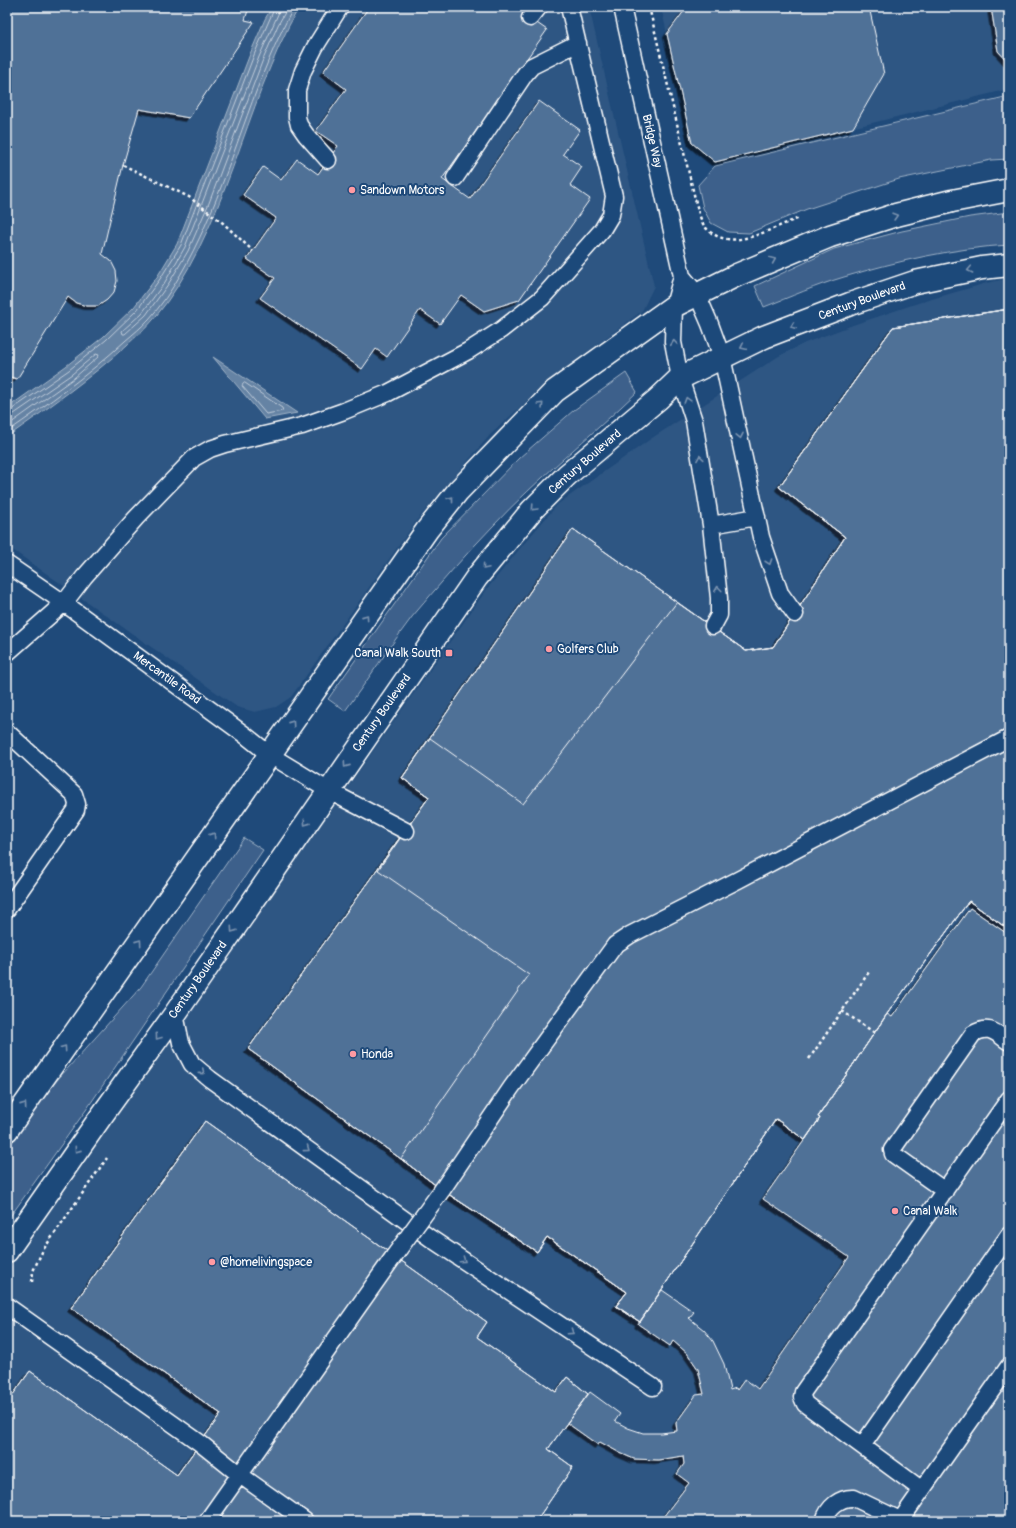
<svg xmlns="http://www.w3.org/2000/svg" width="1016" height="1528" font-family="Pangolin,sans-serif">
	<style>
		.built { fill: #2e5683 }
		.green { fill: #3c618b; stroke: #9eb0c5 }
		.water { fill: #6583a4; stroke: #a3b5c8 }
		.lines { fill: none; stroke-linecap: round; stroke-linejoin: round }
		.shore { stroke: #c1cddb; stroke-width: 1 }
		.building { fill: #507197; stroke: #fff; filter: url(#shadow) }
		.service-casing { stroke: #fff; stroke-width: 19 }
		.secondary-casing { stroke: #fff; stroke-width: 25 }
		.path { stroke: #fff; stroke-width: 2.5; stroke-dasharray: 3 3; stroke-linecap: butt }
		.service { stroke: #1f4a7a; stroke-width: 16 }
		.secondary { stroke: #1f4a7a; stroke-width: 22 }
		.service-bridge-casing { stroke: #fff; stroke-width: 19; stroke-linecap: butt }
		.service-bridge { stroke: #1f4a7a; stroke-width: 16 }
		.oneway { stroke: #7992af }
		.poi-dot { fill: #ff9aa2; stroke: #1f4a7a; stroke-width: 1.5 }
		.labels { text-anchor: middle; dominant-baseline: central; stroke-width: 4; stroke-linejoin: round; paint-order: stroke }
		.street-label { font-size: 12px; fill: #fff; stroke: #1f4a7a }
		.poi-label { font-size: 12px; fill: #fff; stroke: #1f4a7a; text-anchor: start }
	</style>
	<defs>
		<filter id="shadow"><feDropShadow dx="-3.5" dy="3.5" stdDeviation="0" flood-color="#0009"/></filter>
	</defs>
	<rect width="100%" height="100%" fill="#1f4a7a"/>
	<filter id="ink" filterUnits="userSpaceOnUse"><feTurbulence type="fractalNoise" baseFrequency=".025" numOctaves="2"/><feDisplacementMap in="SourceGraphic" scale="8" xChannelSelector="R" yChannelSelector="G"/><feConvolveMatrix kernelMatrix="1 2 1 2 8 2 1 2 1" color-interpolation-filters="sRGB"/></filter>
	<g filter="url(#ink)">
		<path class="built" d="M7,7h582l65,279 -12,25 -95,71 -57,53 -73,85 -126,177 -15,10 -21,5 -18,-5 -230,-161z
			M661,7h348v82l-294,73 -23,-19z
			M1009,278v1243h-1002v-249l480,-683 35,-43 36,-42 94,-66 127,-82 26,-13 48,-18 65,-22 69,-20z"/>
		<path class="green" d="M1009,96v63l-18,1 -92,19 -92,30 -58,24 -21,-1 -17,-9 -8,-15 -5,-23 17,-19z
			M1009,212v33c-55,3 -112,16 -165,32 -27,8 -54,20 -80,30l-9,-21 79,-37 68,-18 68,-14z
			M626,373l11,19c-47,45 -99,86 -144,134 -28,29 -55,60 -81,91 -23,30 -44,63 -67,94l-17,-12 113,-161 78,-80 55,-48z
			M244,838l19,12 -177,260 -79,111v-72l43,-61 91,-101z"/>
		<path class="water" d="M272,7h27c-57,101 -71,223 -146,313 -7,9 -18,17 -26,25 -38,34 -79,63 -120,92v-29l59,-42 37,-29 31,-30 23,-30 20,-33 73,-190 15,-35z
			M213,357l84,56 -32,6z"/>
		<g class="lines">
			<path class="shore" d="M280,7l-1,5 -20,45 -74,190 -20,35 -23,31 -20,18 1,3h2l21,-19 23,-32 19,-32 21,-48 53,-141 16,-37 10,-18
				M245,383l37,25 1,3 -17,3 -24,-28 1,-2z
				M7,411l4,-1 58,-40 37,-30 31,-30 23,-31 21,-34 73,-190 21,-48
				M7,416l7,-2 58,-40 24,-20 3,1 -1,2 -24,21 -67,48
				M7,432c41,-28 81,-57 118,-91 8,-7 17,-14 24,-22 23,-25 42,-62 56,-93 32,-72 51,-150 89,-219"/>
		</g>
		<path class="building" d="M7,7h242l-4,13 9,2 -65,96 -50,-9 -16,56 -21,89 9,7 5,10 1,10 -3,11 -7,8 -9,6h-11l-11,-3 -8,-6 -51,82 -10,-3z
			M369,7h145l33,23 -105,149 28,20 69,-98 41,29 -17,24 19,13 -12,18 20,14 -71,101 -35,11 -23,-16 -21,29 -20,-14 -33,47 -11,-8 -14,20 -102,-71 15,-20 -28,-19 29,-41 -33,-23 20,-28 18,13 16,-21 21,15 20,-28 -22,-15 30,-42 -23,-17z
			M687,7h182l15,67 -31,54 -138,34 -23,-19 -25,-109z
			M991,7h18v56l-11,-12z
			M1009,309v621l-40,-29 -82,113 -69,103 2,1 -15,22 -29,-21 -136,203 -24,-16 11,-14 -80,-55 -10,15 -95,-62 -41,-31 -153,-110 181,-252 -27,-19 171,-249 173,122 27,-4 72,-110 -66,-50 114,-160z
			M1009,309v621l-40,-29 -82,113 -69,103 2,1 -15,22 -29,-21 -136,203 -24,-16 11,-14 -80,-55 -10,15 -95,-62 -41,-31 128,-184 -151,-105 51,-73 -27,-19 28,-40 93,66 154,-202 69,49 27,-4 72,-110 -66,-50 114,-160z
			M1009,309v621l-40,-29 -82,113 -69,103 2,1 -15,22 -29,-21 -136,203 -24,-16 11,-14 -80,-55 -10,15 -95,-62 -41,-31 -153,-110 181,-252 -27,-19 171,-249 173,122 27,-4 72,-110 -66,-50 114,-160z
			M970,908l39,27v586h-349l29,-38 -12,-9 7,-10 -1,-8 -25,4 -24,-1 -14,-6 -20,-11 -2,3 -31,-22 23,-31 30,22 -5,7 13,7 15,5h18l16,-2 -1,-8 20,-28 8,-1 -6,-25 -11,-16 -14,-12 -3,5 -32,-22 24,-34 32,22 -5,6 15,12 9,11 11,23 6,26 6,-2 1,2 8,-11 13,10 91,-132 -86,-58 57,-81 -2,-1 69,-103 5,3z
			M205,1121l282,201 -10,15 79,55 11,-15 21,17 -40,55 25,18 -37,54h-529v-118l23,-32 147,104 44,-61 -150,-106z
			M205,1121l282,201 -10,15 79,55 11,-15 21,17 -40,55 25,18 -37,54h-529v-118l23,-32 147,104 44,-61 -150,-106z"/>
		<g class="lines">
			<defs>
				<path id="service" d="M622,7l60,269 15,18 13,30 12,33 39,180 19,56 15,21
					M530,18l9,-11
					M328,160l-22,-25 -7,-10 -2,-8v-27l6,-19 12,-24 25,-40
					M455,178l70,-104 7,-8 46,-23
					M682,276l-8,30 -1,36 7,36 14,43 17,104 8,73v17l-6,11
					M711,525l46,-8
					M7,564l57,39 181,132 25,20 59,36 77,40
					M7,653l57,-50 20,-26 52,-59 58,-60 16,-9 15,-5 77,-18 42,-15 44,-18 80,-42 33,-21 41,-32 60,-68 9,-15 3,-19 -45,-189
					M7,732l67,62 3,10 -1,6 -69,99
					M175,1014l6,29 11,21 18,15 220,159 223,149
					M442,1190l69,-102 104,-143 15,-10 108,-55 271,-142
					M945,1191l-52,-37 -1,-4 81,-116c16,-10 23,-1 36,8
					M7,1306l193,137 40,32 65,46
					M862,1446l147,-211
					M922,1490l-117,-86 -3,-7 1,-5 206,-293
					M207,1521l187,-265
					M824,1521c4,-14 16,-24 30,-23l46,22
					M900,1521l109,-155"/>
				<path id="secondary" d="M7,1130l420,-600 31,-39 97,-100 119,-85 63,-31 93,-39 66,-21 56,-14 57,-11
					M7,1251l93,-133 75,-104 302,-437 55,-67 35,-35 91,-76 22,-21 84,-41 86,-33 65,-22 67,-14 27,-3"/>
			</defs>
			<use href="#service" class="service-casing"/>
			<use href="#secondary" class="secondary-casing"/>
			<path class="path" d="M649,7l49,204c2,5 4,13 8,17 26,27 65,-1 94,-10
				M123,165l66,32 34,26 30,28
				M842,1011l33,22
				M809,1059l60,-87
				M32,1282l1,-11 10,-21 64,-92"/>
			<use href="#service" class="service"/>
			<use href="#secondary" class="secondary"/>
			<defs>
				<path id="service-bridge" d="M394,1256l48,-66"/>
			</defs>
			<use href="#service-bridge" class="service-bridge-casing"/>
			<use href="#service-bridge" class="service-bridge"/>
		</g>
		<defs><path id="oneway-chevron" d="M-2-3.5L2.5 0L-2 3.5" fill="none" stroke-width="1.6" stroke-linecap="round" stroke-linejoin="round"/></defs>
		<g class="oneway">
			<use href="#oneway-chevron" transform="translate(895 216) rotate(-16)"/>
			<use href="#oneway-chevron" transform="translate(773 260) rotate(-23)"/>
			<use href="#oneway-chevron" transform="translate(970 270) rotate(168)"/>
			<use href="#oneway-chevron" transform="translate(793 326) rotate(159)"/>
			<use href="#oneway-chevron" transform="translate(674 343) rotate(-95)"/>
			<use href="#oneway-chevron" transform="translate(743 347) rotate(155)"/>
			<use href="#oneway-chevron" transform="translate(687 400) rotate(-107)"/>
			<use href="#oneway-chevron" transform="translate(541 405) rotate(-45)"/>
			<use href="#oneway-chevron" transform="translate(740 436) rotate(78)"/>
			<use href="#oneway-chevron" transform="translate(700 458) rotate(-99)"/>
			<use href="#oneway-chevron" transform="translate(451 499) rotate(-52)"/>
			<use href="#oneway-chevron" transform="translate(534 508) rotate(133)"/>
			<use href="#oneway-chevron" transform="translate(769 562) rotate(71)"/>
			<use href="#oneway-chevron" transform="translate(485 567) rotate(130)"/>
			<use href="#oneway-chevron" transform="translate(718 589) rotate(-97)"/>
			<use href="#oneway-chevron" transform="translate(366 617) rotate(-55)"/>
			<use href="#oneway-chevron" transform="translate(292 723) rotate(-55)"/>
			<use href="#oneway-chevron" transform="translate(346 765) rotate(125)"/>
			<use href="#oneway-chevron" transform="translate(306 823) rotate(125)"/>
			<use href="#oneway-chevron" transform="translate(213 835) rotate(-55)"/>
			<use href="#oneway-chevron" transform="translate(233 930) rotate(125)"/>
			<use href="#oneway-chevron" transform="translate(139 942) rotate(-55)"/>
			<use href="#oneway-chevron" transform="translate(158 1037) rotate(126)"/>
			<use href="#oneway-chevron" transform="translate(64 1048) rotate(-55)"/>
			<use href="#oneway-chevron" transform="translate(202 1072) rotate(40)"/>
			<use href="#oneway-chevron" transform="translate(24 1105) rotate(-55)"/>
			<use href="#oneway-chevron" transform="translate(307 1149) rotate(36)"/>
			<use href="#oneway-chevron" transform="translate(77 1150) rotate(125)"/>
			<use href="#oneway-chevron" transform="translate(463 1260) rotate(34)"/>
			<use href="#oneway-chevron" transform="translate(571 1332) rotate(34)"/>
		</g>
	</g>
	<g class="poi-dot">
		<circle cx="352" cy="190" r="4"/>
		<circle cx="549" cy="649" r="4"/>
		<rect x="445" y="649" width="8" height="8" rx="2"/>
		<circle cx="353" cy="1054" r="4"/>
		<circle cx="895" cy="1211" r="4"/>
		<circle cx="212" cy="1262" r="4"/>
	</g>
	<g class="labels">
		<g class="street-label">
			<text transform="translate(652 141) rotate(77)">Bridge Way</text>
			<text transform="translate(862 301) rotate(-20)">Century Boulevard</text>
			<text transform="translate(585 462) rotate(-41)">Century Boulevard</text>
			<text transform="translate(167 678) rotate(36)">Mercantile Road</text>
			<text transform="translate(382 713) rotate(-55)">Century Boulevard</text>
			<text transform="translate(198 980) rotate(-55)">Century Boulevard</text>
		</g>
		<g class="poi-label">
			<text x="360" y="190">Sandown Motors</text>
			<text x="557" y="649">Golfers Club</text>
			<text x="441" y="653" text-anchor="end">Canal Walk South</text>
			<text x="361" y="1054">Honda</text>
			<text x="903" y="1211">Canal Walk</text>
			<text x="220" y="1262">@homelivingspace</text>
		</g>
	</g>
	<rect width="1016" height="1528" fill="none" stroke="#1f4a7a" stroke-width="24"/>
	<rect x="12" y="12" width="992" height="1504" fill="none" stroke="#fff" stroke-width="1.5" filter="url(#ink)"/>
</svg>
